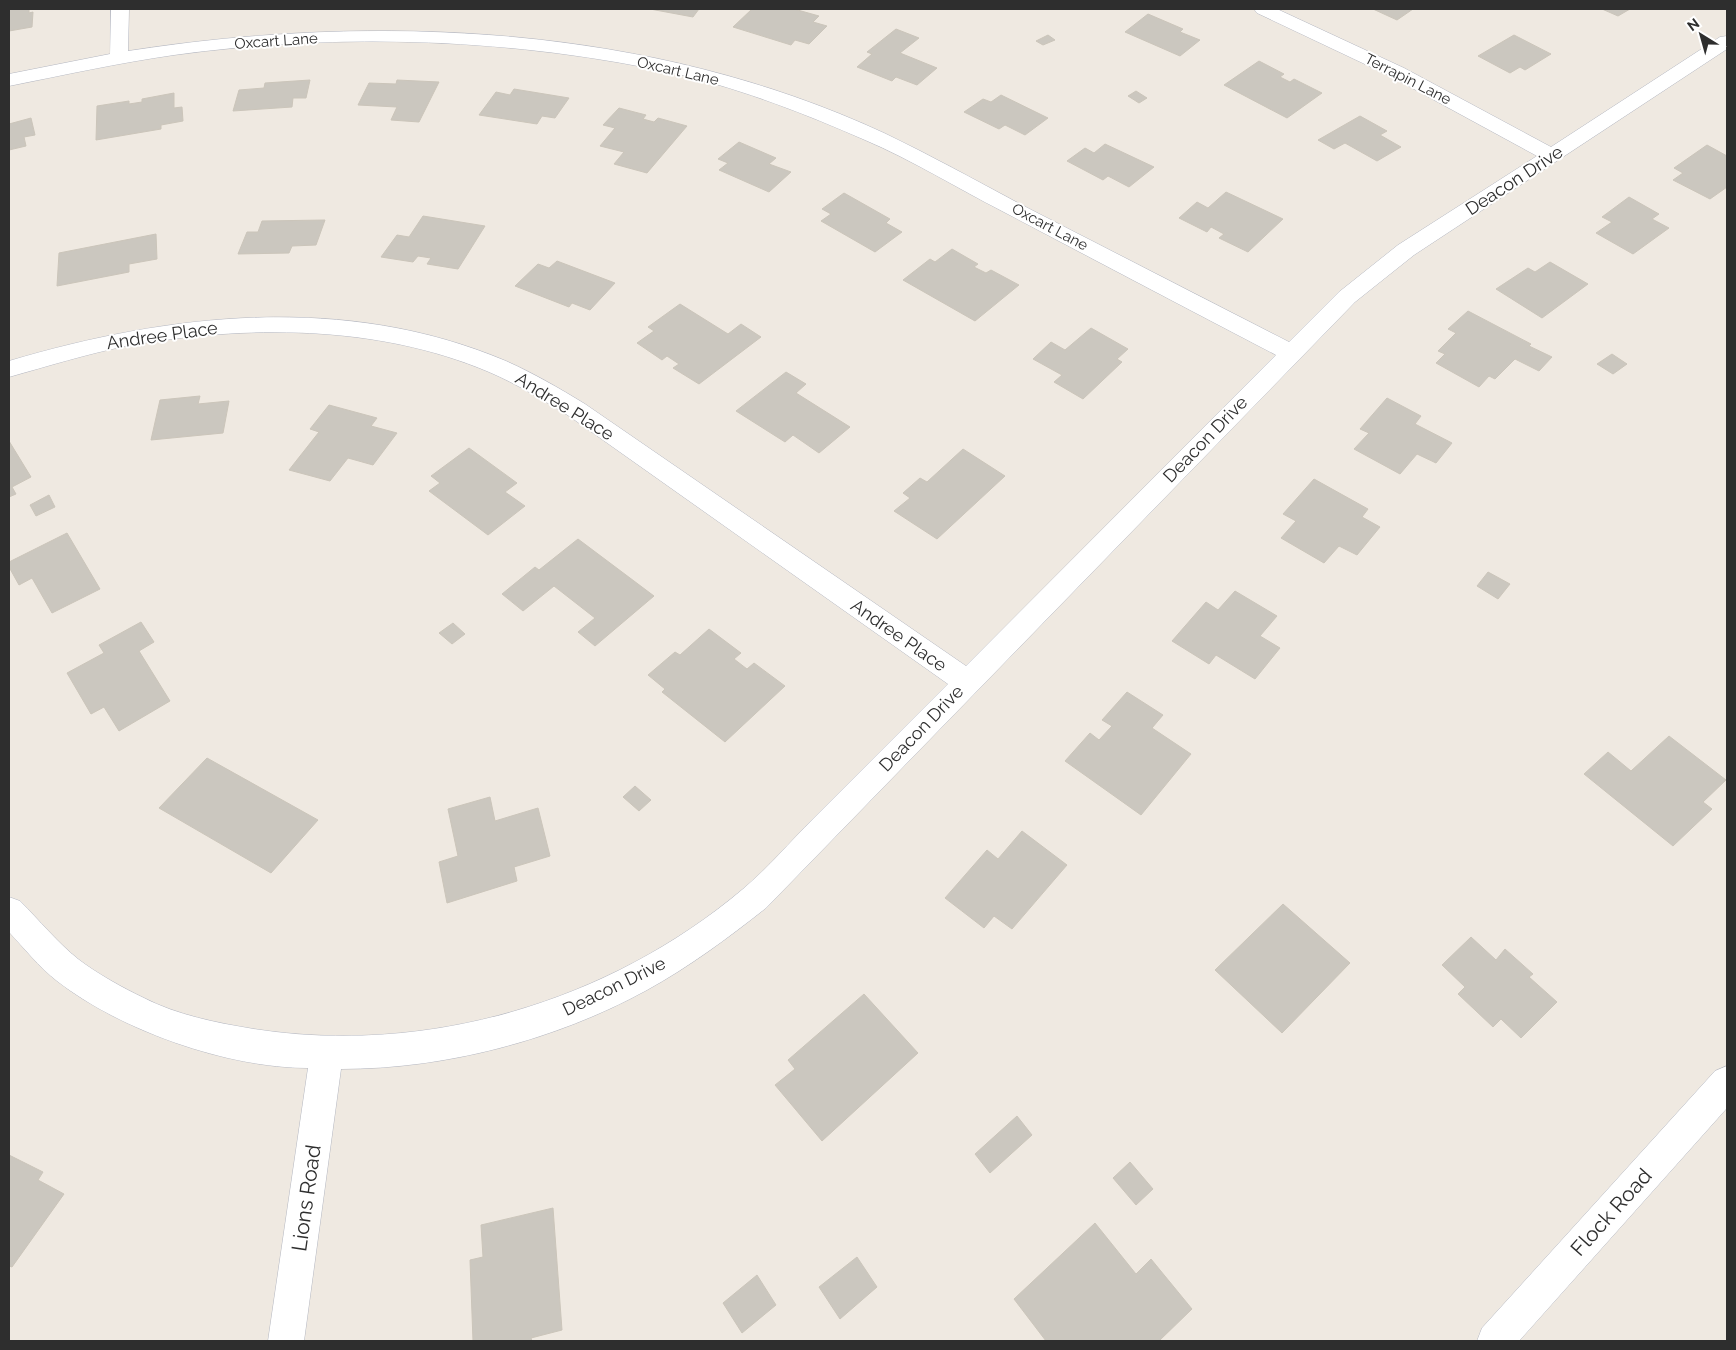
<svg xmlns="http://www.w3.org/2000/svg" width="1736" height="1350" font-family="Raleway,sans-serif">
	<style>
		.building { fill: #cbc7bf; stroke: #cbc5ba }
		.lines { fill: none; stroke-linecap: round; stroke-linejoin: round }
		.minor-casing { stroke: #b4b7c1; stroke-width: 1 }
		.secondary-casing { stroke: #b4b7c1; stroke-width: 1 }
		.minor { fill: #fff; fill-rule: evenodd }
		.secondary { fill: #fff; fill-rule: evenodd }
		.labels { text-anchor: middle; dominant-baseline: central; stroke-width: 4; stroke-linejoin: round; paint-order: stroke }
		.far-street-label { font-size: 15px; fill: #2e2e2e; stroke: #fff }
		.street-label { font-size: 18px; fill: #2e2e2e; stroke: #fff }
		.near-street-label { font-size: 21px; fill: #2e2e2e; stroke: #fff }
	</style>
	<rect width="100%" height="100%" fill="#efe9e1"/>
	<path class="building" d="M9,9h20v4l4,-1 -1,15 -23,4z
		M650,9h49l-6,8z
		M752,9h42l25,7 -6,6 14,4 -18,18 -14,-4 -4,5 -58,-18z
		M1373,9h40l-16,11z
		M1602,9h28l-12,7z
		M1148,14l35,15 -3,3 20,8 -20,16 -55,-24z
		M896,29l23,9 -19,15 37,15 -20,17 -21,-8 -4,4 -35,-14 15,-13 -5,-2z
		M1048,35l7,5 -12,5 -7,-4z
		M1514,35l37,19 -26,16 -5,-3 -10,6 -32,-17z
		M1259,61l25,13 -4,3 10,5 4,-3 28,14 -35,25 -63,-33z
		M310,80l-4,18h-13l-1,9 -59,4 6,-21 25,-2 1,-5z
		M397,80l42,2 -20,40 -28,-2 6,-13 -39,-2 11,-22 27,1z
		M514,89l55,9 -14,20 -13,-2 -5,8 -58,-9 17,-23 14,3z
		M1136,91l11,7 -8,5 -11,-7z
		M174,93v15l8,-1 1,14 -22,4v4l-65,11 1,-34 32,-5v3l13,-2v-3z
		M1001,95l47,23 -23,17 -20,-10 -6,4 -35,-17 19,-13 8,3z
		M619,108l27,7 -3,4 11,3 4,-4 29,8 -40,47 -33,-9 10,-12 -24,-6 15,-18 -12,-3z
		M1360,116l27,15 -7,4 21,12 -24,14 -32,-18 -11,6 -16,-9z
		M31,118l4,17 -11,2 2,9 -17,4v-26z
		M739,142l37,16 -7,6 22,8 -22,20 -50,-22 9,-7 -10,-4z
		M1105,144l49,23 -25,20 -21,-11 -5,4 -36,-19 18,-13 9,5z
		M1707,145l20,11v31l-17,12 -37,-19 10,-7 -9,-5z
		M1226,192l57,27 -35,33 -29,-14 5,-4 -13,-7 -4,5 -28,-14 18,-16 11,6z
		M844,193l46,26 -4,4 16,9 -27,20 -54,-31 10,-7 -9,-5z
		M1629,197l30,17 -7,5 17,9 -36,26 -37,-21 16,-11 -10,-5z
		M423,216l62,10 -27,43 -31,-5 4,-6 -13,-2 -5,6 -32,-5 16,-22 12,2z
		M325,220l-9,25 -24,1 -3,7 -51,1 9,-22h11l4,-11z
		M156,234l1,25 -28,5v8l-72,14 2,-33z
		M952,249l26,15 -4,3 12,6 5,-3 28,15 -44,36 -72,-41 27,-21 5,3z
		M557,261l58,22 -25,27 -18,-7 -3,4 -54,-21 23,-22 11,4z
		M1550,262l38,22 -46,34 -46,-29 32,-21 7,4z
		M680,304l48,30 13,-10 20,13 -62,47 -26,-16 6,-4 -12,-8 -5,4 -25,-17 17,-12 -6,-4z
		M1468,311l63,33 -2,2 23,11 -13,14 -24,-12 -20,20 -6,-3 -10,11 -43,-24 9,-9 -7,-3 18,-18 -8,-4z
		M1091,328l37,21 -11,10 5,3 -39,37 -29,-17 8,-7 -29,-16 18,-17 14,8z
		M1612,354l15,10 -14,10 -16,-10z
		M786,372l20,12 -10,9 54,34 -31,26 -26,-18 -8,7 -49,-31z
		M200,396l-2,8 31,-3 -6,32 -72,7 9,-40z
		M1387,398l34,18 -6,8 37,19 -16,20 -19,-9 -17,20 -46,-25 15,-16 -9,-4z
		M329,405l48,13 -6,8 26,7 -24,32 -25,-7 -18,23 -41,-11 30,-38 -9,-3z
		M9,441l22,36 -19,10 4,7 -7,3z
		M469,448l48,35 -12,9 20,14 -37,29 -59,-44 11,-8 -9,-7z
		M963,449l42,27 -68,63 -43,-28 16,-13 -7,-5 17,-15 7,4z
		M1314,479l54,30 -6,8 18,10 -23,28 -18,-9 -15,17 -43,-25 15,-17 -13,-7z
		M49,495l6,12 -19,9 -6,-11z
		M67,533l33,56 -48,24 -20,-35 -13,7 -10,-18v-5z
		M578,539l76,57 -59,50 -17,-14 17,-14 -41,-32 -31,25 -21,-17 33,-27 4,3z
		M1488,572l22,12 -12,15 -21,-13z
		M1235,591l42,25 -17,20 20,12 -25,31 -39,-24 -7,9 -37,-23 34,-39 12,8z
		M141,622l13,20 -15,9 31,50 -51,30 -15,-24 -13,7 -24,-41 37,-20 -5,-8z
		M453,623l12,11 -13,10 -13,-11z
		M709,629l32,24 -7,6 13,10 7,-6 31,23 -60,56 -63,-50 3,-3 -17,-14 27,-23 5,3z
		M1127,692l36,23 -11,13 39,26 -50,61 -76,-54 25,-28 9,7 13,-14 -10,-6z
		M1669,736l57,44 -23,22 9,7 -39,37 -89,-72 24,-22 23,19z
		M207,758l111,62 -47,53 -112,-65z
		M635,786l16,14 -12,11 -16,-14z
		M490,797l5,24 43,-13 12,48 -36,11 3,14 -70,22 -8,-41 19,-6 -10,-47z
		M1022,831l45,34 -55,64 -18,-13 -10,12 -39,-30 42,-48 11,9z
		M1283,904l67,59 -68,70 -67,-63z
		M1471,937l25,23 9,-11 28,25 -4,3 28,25 -36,36 -20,-19 -8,8 -35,-33 7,-7 -23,-22z
		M864,994l54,59 -96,88 -47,-56 20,-16 -7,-9z
		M1017,1116l15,19 -42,38 -15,-19z
		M9,1155l34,17 -5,8 26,14 -52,73 -3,-1z
		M1130,1162l23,27 -17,16 -23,-27z
		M553,1208l9,122 -31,8 1,3h-59l-3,-81 13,-3 -2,-32z
		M1095,1223l41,51 15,-15 41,50 -33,32h-113l-32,-42z
		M857,1257l20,30 -37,32 -21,-32z
		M757,1275l19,30 -34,28 -19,-30z"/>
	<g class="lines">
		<defs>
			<path id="minor" d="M111,9h18l-1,42c251,-39 523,-26 756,82 46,22 91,47 136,71 90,46 179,92 269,138l50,-50 59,-47 139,-89 -147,-80 -133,-63 -3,-4h23l127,59 147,79 169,-110 7,-1v13l-313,206 -59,47 -589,606c-38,30 -77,59 -119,82 -91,50 -202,79 -306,79l-37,272h-36l40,-273c-81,0 -188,-38 -251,-87 -18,-14 -33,-33 -48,-49v-35l11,4c19,19 37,41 58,58 18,14 45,29 66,39 33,17 73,25 110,31 173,27 355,-27 489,-140 25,-21 47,-47 70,-70 45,-45 90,-90 135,-135l-379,-268c-26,-16 -52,-32 -80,-44 -113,-48 -244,-47 -363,-26 -39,8 -78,20 -117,31v-16c162,-48 336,-68 497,0 27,12 53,27 79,43l381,262 310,-311c-92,-48 -183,-96 -274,-144 -45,-23 -90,-51 -137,-71 -59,-26 -121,-50 -183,-65 -166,-37 -341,-43 -508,-20 -56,8 -110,20 -165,31v-12l101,-20z"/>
			<path id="secondary" d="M1727,1066v42l-208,233h-42l5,-13 233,-257z"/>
		</defs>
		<use href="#minor" class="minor-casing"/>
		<use href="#secondary" class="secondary-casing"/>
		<use href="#minor" class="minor"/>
		<use href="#secondary" class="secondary"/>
	</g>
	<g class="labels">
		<g class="far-street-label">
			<text transform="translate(276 41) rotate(-4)">Oxcart Lane</text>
			<text transform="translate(678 71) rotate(13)">Oxcart Lane</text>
			<text transform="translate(1408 79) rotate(27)">Terrapin Lane</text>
			<text transform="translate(1050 227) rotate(28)">Oxcart Lane</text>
		</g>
		<g class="street-label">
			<text transform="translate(1514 180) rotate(-33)">Deacon Drive</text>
			<text transform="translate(162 335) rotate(-8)">Andree Place</text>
			<text transform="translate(565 406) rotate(32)">Andree Place</text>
			<text transform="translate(1205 439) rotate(-46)">Deacon Drive</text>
			<text transform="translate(899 635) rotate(35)">Andree Place</text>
			<text transform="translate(921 728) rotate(-46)">Deacon Drive</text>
			<text transform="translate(614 986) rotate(-26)">Deacon Drive</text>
		</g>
		<g class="near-street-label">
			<text transform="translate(306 1198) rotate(-82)">Lions Road</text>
			<text transform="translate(1611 1212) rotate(-48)">Flock Road</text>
		</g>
	</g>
	<rect width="1736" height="1350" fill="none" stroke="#2e2e2e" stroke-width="20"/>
	<g transform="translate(1701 35) rotate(323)" stroke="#ffffff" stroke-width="4" paint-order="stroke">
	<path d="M0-4L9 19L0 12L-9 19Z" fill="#2e2e2e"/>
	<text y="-8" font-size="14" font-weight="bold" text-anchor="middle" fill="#2e2e2e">N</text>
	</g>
</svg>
